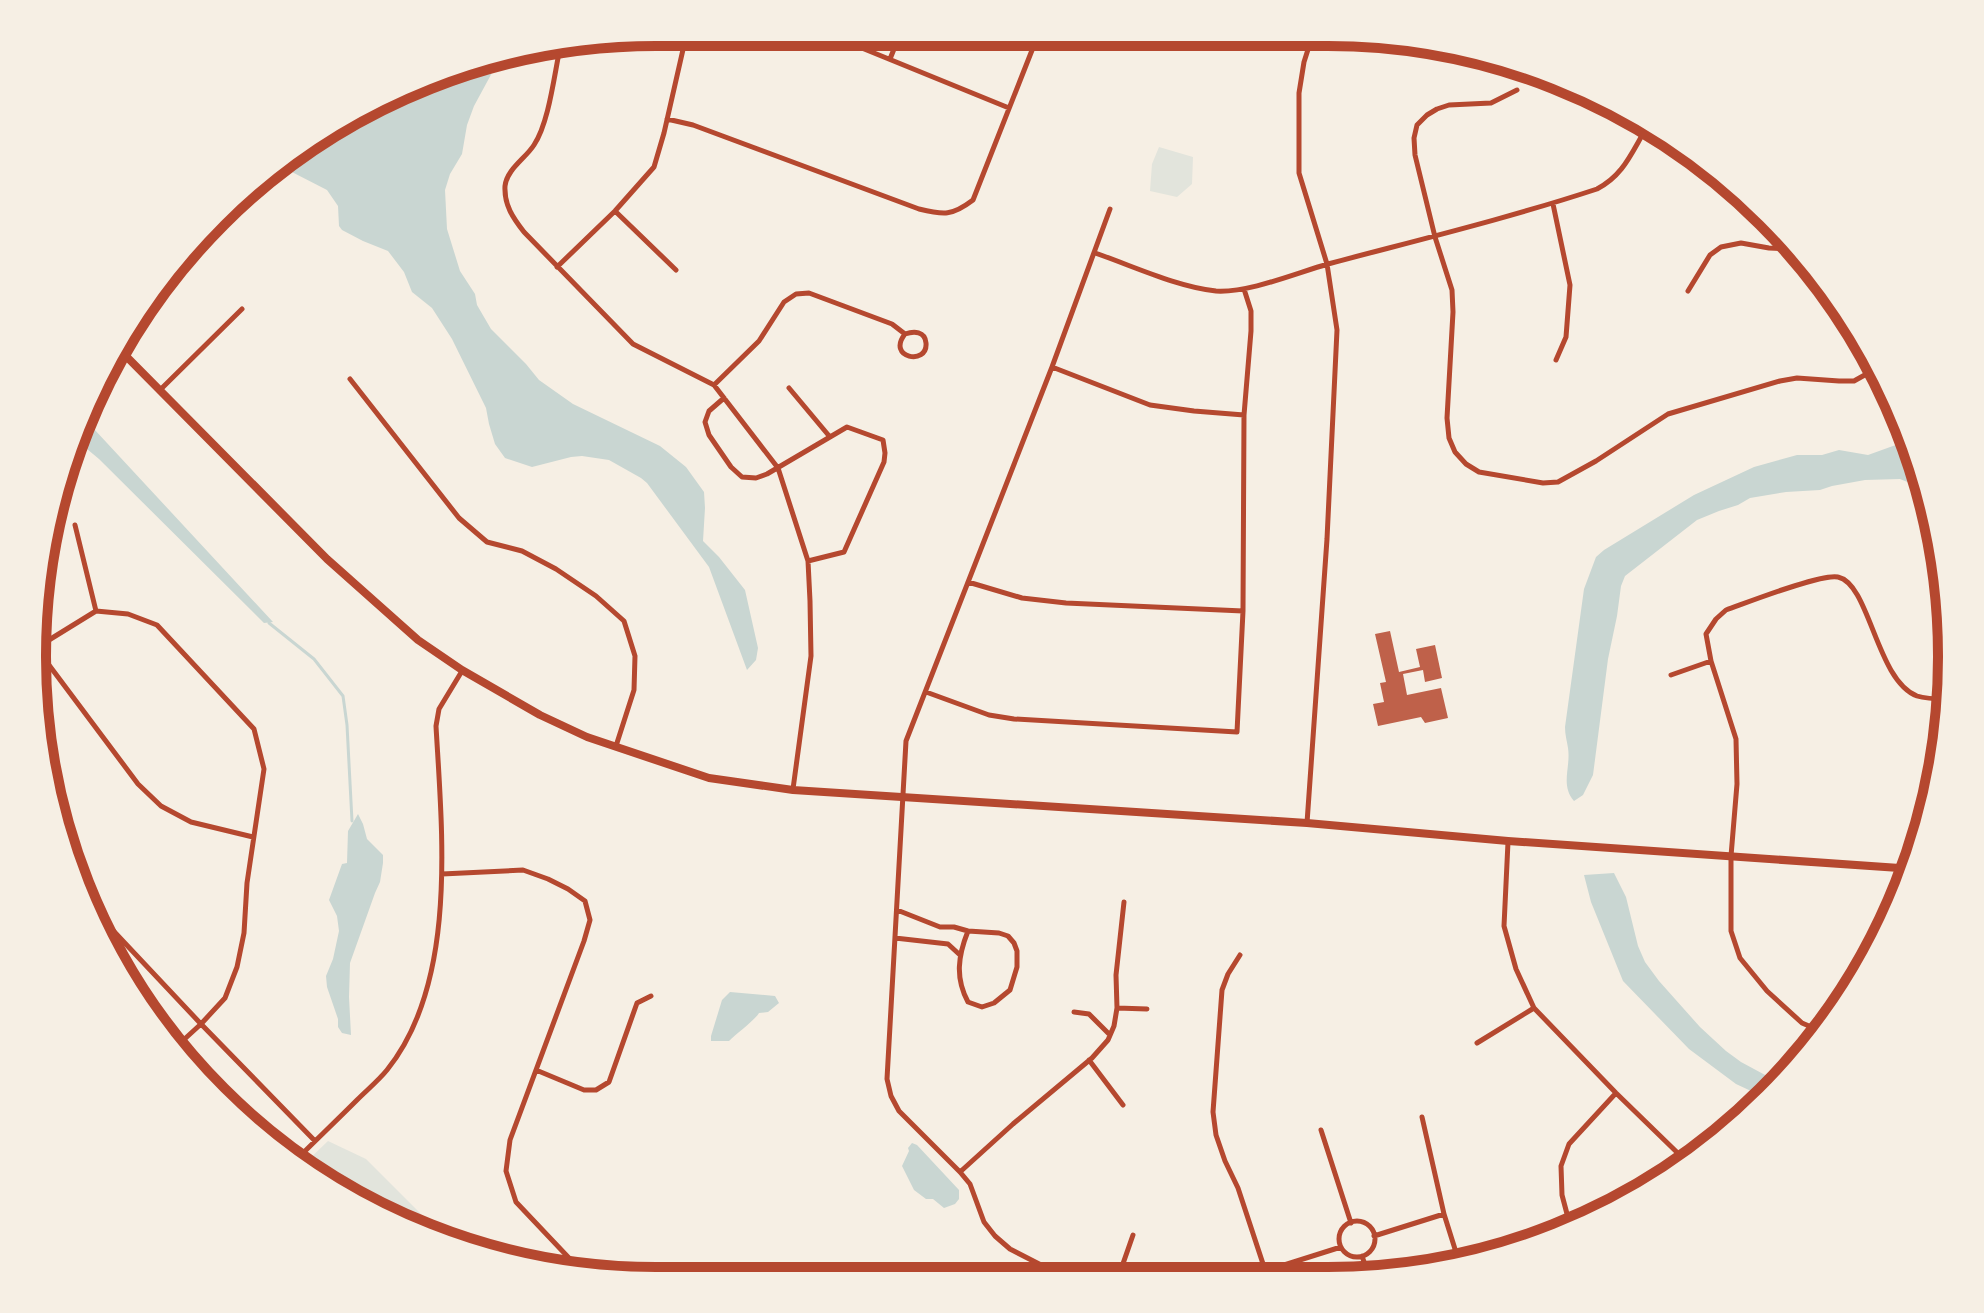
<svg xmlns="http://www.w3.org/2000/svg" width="1984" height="1313" font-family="'Archivo Narrow',sans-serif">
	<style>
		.green { fill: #e2e4dc }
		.water { fill: #c9d6d2 }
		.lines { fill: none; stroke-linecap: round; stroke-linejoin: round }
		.stream { stroke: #c9d6d2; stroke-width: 3 }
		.building { fill: #bf614a }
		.minor { stroke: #b5482f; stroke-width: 5 }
		.secondary { stroke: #b5482f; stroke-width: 8 }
		.rim { fill: none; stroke: #b5482f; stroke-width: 10 }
	</style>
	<rect width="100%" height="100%" fill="#f6efe4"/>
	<path class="green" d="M1159,147l34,10 -1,27 -15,13 -27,-6 2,-27z
		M328,1141l38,18 77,77 -62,-19 -78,-52z"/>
	<path class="water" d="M500,58l-26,48 -7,19 -5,29 -12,20 -5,16 2,39 13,42 15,23 2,11 14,24 35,35 13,16 34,24 87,42 26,21 18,25 1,16 -2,33 16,16 26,33 13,58 -2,12 -9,10 -38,-103 -62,-84 -6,-5 -32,-18 -27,-4 -11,1 -39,10 -27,-9 -10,-14 -6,-20 -3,-16 -34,-69 -20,-31 -20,-16 -8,-20 -16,-21 -25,-10 -21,-11 -3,-4 -1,-20 -11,-16 -39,-20 -14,1 19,-18 20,-5 8,-6 12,-16 123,-61z
		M79,418l15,11 179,193 -9,1 -165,-164 -24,-20z
		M1904,442l8,2 19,51 2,14 -23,-26 -10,-4 -35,1 -33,6 -12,4 -34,2 -36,6 -12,7 -19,6 -22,9 -72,56 -4,10 -4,30 -9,43 -15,116 -10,20 -9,6c-14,-16 -3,-34 -6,-53 -1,-7 -3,-13 -3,-21l19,-138 12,-32 8,-7 90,-55 60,-28 43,-12h25l17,-5 29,5z
		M358,814l5,10 4,15 16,16v8l-3,19 -5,11 -25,70 -1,34 2,38 -9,-2 -4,-6v-8l-11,-32 -1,-11 7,-17 6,-28 -2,-15 -8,-16 13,-36 5,-1 1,-32z
		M1614,873l12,24 12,49 7,16 14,19 41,46 26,24 15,11 39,21 -14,15 -30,-14 -47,-35 -66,-68 -32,-79 -7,-27z
		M730,992l45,4 4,7 -11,9 -9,1c-3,6 -23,21 -30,28h-18v-5l11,-36z
		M912,1143l5,2 42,45v9l-4,5 -11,4 -11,-9h-7l-12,-9 -12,-24 7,-15 -1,-3z"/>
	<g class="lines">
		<path class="stream" d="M269,623l45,36 29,37 4,29 5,96"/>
	</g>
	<path class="building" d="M1390,631l9,41 21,-5 -4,-18 19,-4 7,33 -17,4 -2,-12 -20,4 4,21 34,-7 7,30 -23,5 -4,-6 -43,9 -5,-22 11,-2 -4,-19 6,-1 -11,-48z"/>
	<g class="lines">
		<path class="minor" d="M825,33l184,75
			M560,48c-6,28 -11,74 -26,97 -9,14 -27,24 -29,41 -1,19 8,32 19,46l109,112 81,41 64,83 30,93 2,40 1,55 -18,133
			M890,59l10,-25
			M1517,90l-26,13 -42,2 -12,4 -10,6 -10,10 -3,13 1,17 20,82 17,53 1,22 -6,106 2,20 6,14 11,12 13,8 64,11 15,-1 38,-21 72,-47 112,-33 17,-3 42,3h15l25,-14
			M667,119l26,6 226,84c25,6 33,7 54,-9l65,-165
			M1553,204l17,81 -4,52 -10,23
			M615,211l61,59
			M1095,253c38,13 82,34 121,38 33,2 80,-18 112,-27 90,-24 181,-46 269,-75 25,-13 33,-33 47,-57l6,-5
			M557,267l58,-56 39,-44 10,-34 23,-101
			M1688,291l22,-36 11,-8 20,-4 28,5 29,1
			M1052,367l98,38 44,6 50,4
			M350,379l109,139 28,24 35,9 34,18 40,27 28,25 11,35 -1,34 -18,56
			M714,385l45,-44 25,-39 12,-8 13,-1 83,31 13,10c9,-3 20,-3 21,9 2,23 -40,15 -21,-9
			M789,388l41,49
			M160,390l82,-81
			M724,398l-15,13 -4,11 4,13 22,32 11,10 14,1 11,-4 80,-47 36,13 2,13 -1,9 -40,90 -36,9
			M75,525l21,86
			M968,582l54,16 44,5 177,8
			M36,648l60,-37 32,3 29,11 97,104 10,40 -17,114 -3,50 -7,34 -12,31 -24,26 -23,21
			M37,649l101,135 23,22 30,16 62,15
			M1671,675l40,-14
			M926,692l63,23 25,4 223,13 6,-121 1,-196 7,-84v-20l-7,-22
			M1307,823l20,-284 10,-209 -10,-66 -28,-91v-80l5,-31 8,-25
			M1508,842l-4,84 12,43 18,39 82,85 73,71
			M442,874l81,-4 25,9 20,10 17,12 5,19 -6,21 -74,199 -4,31 10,31 70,74
			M90,906l111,118 114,117
			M897,910l43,17h14l14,4 31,2 9,3 6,7 3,8v16l-7,23 -16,13 -12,4 -14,-5c-13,-24 -10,-46 0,-71
			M895,938l53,6 12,11
			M1240,955l-12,19 -6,16 -9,122 3,23 9,26 13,27 30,91
			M1117,1008l30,1
			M1074,1012l15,2 21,21
			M1823,1032l-21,-9 -35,-32 -27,-33 -9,-27v-75l6,-72 -1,-45 -25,-78 -5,-27 10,-15 10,-9c20,-7 96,-37 112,-33 32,7 38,103 79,119 9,3 21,3 31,3
			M1477,1043l57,-35
			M1089,1060l34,45
			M536,1070l48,20h12l13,-8 28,-79 14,-7
			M1422,1117l22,97 16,51
			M1321,1130l30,93
			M296,1160c20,-20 41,-40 61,-60 10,-10 21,-19 30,-30 71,-88 55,-238 49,-344l3,-17 23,-38
			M960,1172l53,-48 79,-66 16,-18 6,-14 3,-18 -1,-33 8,-73
			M1339 1239a18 18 0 1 1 36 0a18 18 0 1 1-36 0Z
			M1571,1229l-9,-34 -1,-29 8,-22 47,-51
			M1374,1236l70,-22
			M1362,1256l8,23
			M905,1277l3,-11
			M1041,1278l4,-11
			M1076,1278l-31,-11 -35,-18 -15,-13 -11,-14 -14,-38 -10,-12 -61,-61 -8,-15 -4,-17 19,-338 146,-374 58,-158
			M1118,1278l15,-43
			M1240,1279l101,-32"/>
		<path class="secondary" d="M119,349l208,210 91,81 44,30 78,45 47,22 122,41 84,12 514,33 201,18 406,28"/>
	</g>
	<path d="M0 0H1984V1313H0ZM656 46H1328A610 610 0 0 1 1938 656V657A610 610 0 0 1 1328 1267H656A610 610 0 0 1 46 657V656A610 610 0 0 1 656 46Z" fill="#f6efe4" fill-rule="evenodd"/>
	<path class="rim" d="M656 46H1328A610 610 0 0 1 1938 656V657A610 610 0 0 1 1328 1267H656A610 610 0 0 1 46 657V656A610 610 0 0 1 656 46Z"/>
</svg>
